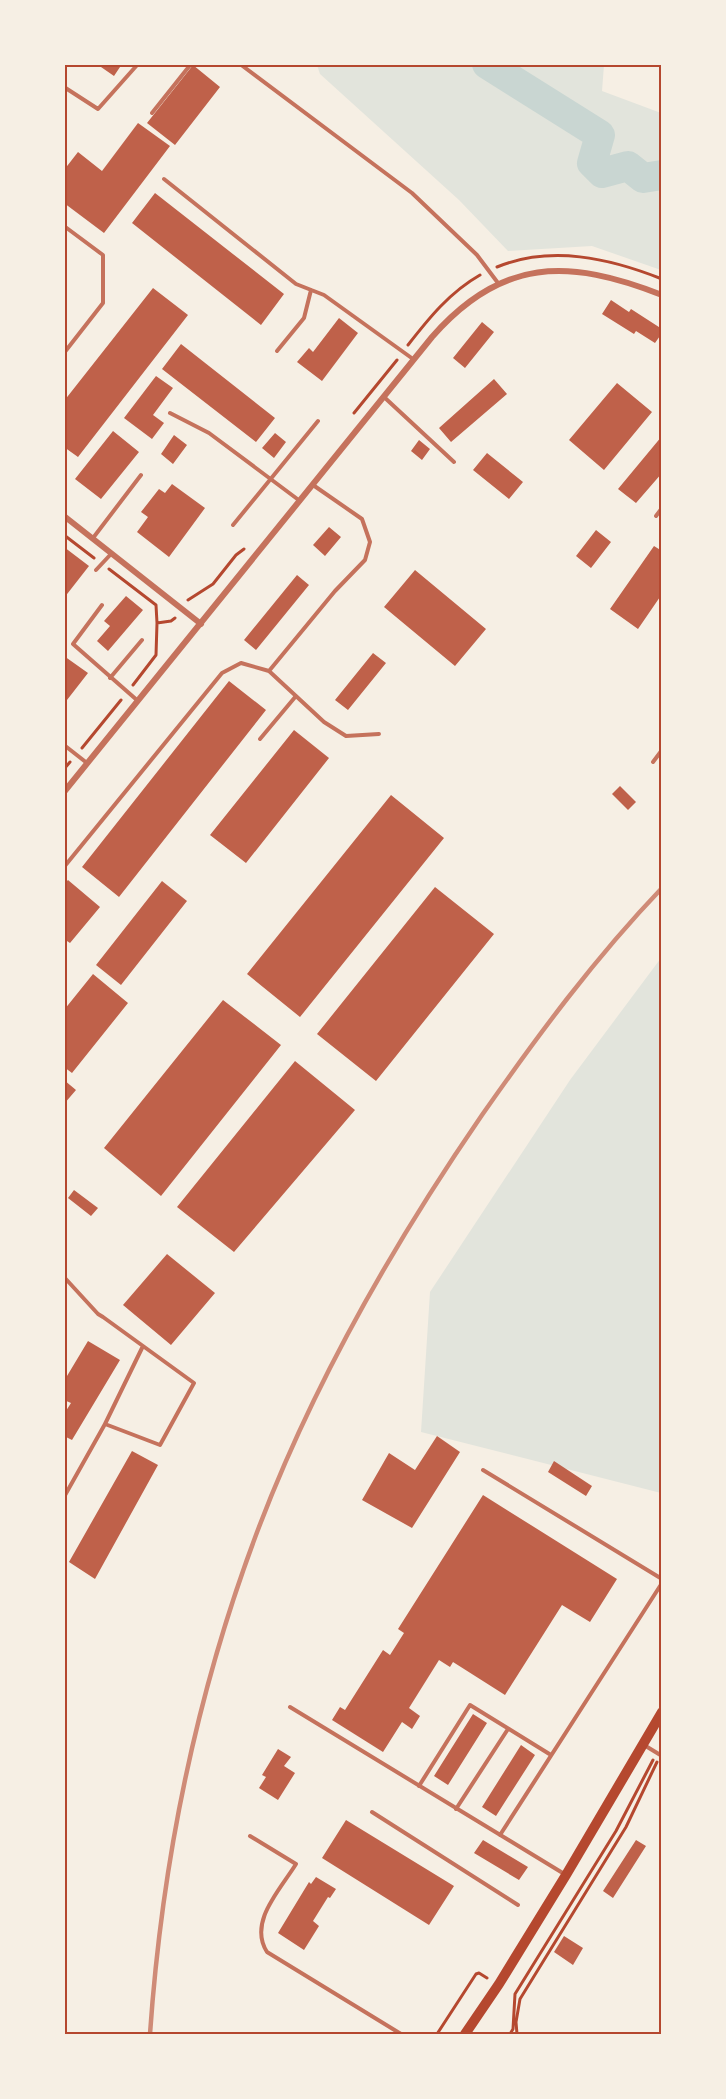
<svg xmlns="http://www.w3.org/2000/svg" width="726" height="2099" font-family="Mulish,sans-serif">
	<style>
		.green { fill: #e2e4dc }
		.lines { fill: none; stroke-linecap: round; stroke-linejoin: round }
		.river { stroke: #c9d6d2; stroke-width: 30 }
		.building { fill: #bf614a }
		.path { stroke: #b5482f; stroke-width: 3 }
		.service { stroke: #c5725c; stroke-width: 4 }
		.minor { stroke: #c5725c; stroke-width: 6 }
		.secondary { stroke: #b5482f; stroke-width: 10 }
		.rail { stroke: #cf8b77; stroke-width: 4.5 }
		.neatline { fill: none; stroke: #b5482f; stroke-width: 2 }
	</style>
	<rect width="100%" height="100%" fill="#f6efe4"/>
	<path class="green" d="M317,65h287l-2,26 59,22v157l-69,-24 -84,5 -49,-51 -139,-126z
		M661,958v535l-240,-61 9,-140 140,-212z"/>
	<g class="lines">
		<path class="river" d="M487,64l113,71 -8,28 10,10 26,-7 15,12 19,-3"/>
	</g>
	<path class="building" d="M102,64h20l-8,12 -13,-9z
		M193,65l27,22 -45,58 -28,-22z
		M138,123l32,23 -66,87 -40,-30v-33l14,-18 24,19z
		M155,193l129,101 -23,31 -129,-102z
		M153,288l35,27 -110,142 -14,-10v-46z
		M611,300l18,12 2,-3 31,20v4l-7,10 -19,-12 -2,3 -32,-20z
		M339,318l19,15 -36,48 -25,-19 12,-14 4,4z
		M482,322l12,10 -29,36 -12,-10z
		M181,344l94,74 -19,24 -94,-73z
		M156,376l17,12 -20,27 11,8 -12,16 -28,-21z
		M494,379l13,15 -56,48 -12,-14z
		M617,383l35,29 -48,58 -35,-30z
		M113,431l26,21 -38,47 -26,-20z
		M275,433l11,9 -12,16 -12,-10z
		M174,435l13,10 -14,19 -12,-10z
		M662,436v37l-26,30 -18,-14z
		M419,440l11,9 -8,11 -11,-9z
		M487,453l36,29 -14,17 -36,-29z
		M172,484l33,24 -36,49 -32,-25 11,-15 -7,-5 18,-23 6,4z
		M329,527l12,10 -16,19 -12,-11z
		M596,530l15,12 -20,26 -15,-12z
		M654,546l8,5v43l-24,35 -28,-20z
		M64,547l25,19 -25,32z
		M415,570l71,59 -31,37 -71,-59z
		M297,575l12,10 -53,65 -12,-10z
		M126,596l17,14 -35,41 -11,-10 13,-15 -6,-5z
		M373,653l13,10 -38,47 -13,-10z
		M64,656l24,17 -21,27 -3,-2z
		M229,681l37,29 -147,187 -37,-30z
		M294,730l35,28 -83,105 -36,-28z
		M620,786l16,16 -8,8 -16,-16z
		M391,795l53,43 -144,179 -53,-43z
		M68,880l32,27 -30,36 -6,-4v-55z
		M162,881l25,20 -66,84 -25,-20z
		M435,887l59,47 -118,147 -59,-47z
		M93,974l35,29 -56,70 -8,-6v-57z
		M223,1000l58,45 -120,151 -57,-48z
		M295,1061l60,49 -121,142 -57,-45z
		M64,1080l12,10 -12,14z
		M74,1190l24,18 -7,8 -23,-18z
		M167,1254l48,39 -44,52 -48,-40z
		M88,1341l32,19 -48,80 -8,-4v-22l7,-11 -7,-3v-19z
		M437,1436l23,16 -48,76 -50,-28 27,-47 26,17z
		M132,1451l26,14 -63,114 -26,-17z
		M554,1461l38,25 -6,10 -38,-24z
		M483,1495l134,84 -27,43 -28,-17 -57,90 -52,-33 -3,5 -11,-7 -30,48 11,8 -8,13 -10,-7 -19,30 -51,-32 8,-13 5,3 38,-60 7,5 14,-22 -6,-4z
		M473,1714l14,9 -39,62 -14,-9z
		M521,1745l14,10 -39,61 -14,-9z
		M278,1749l13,8 -7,9 11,7 -17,27 -19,-12 7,-11 -4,-2z
		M346,1820l108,66 -25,39 -107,-67z
		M483,1840l45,27 -9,13 -45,-27z
		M636,1840l10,6 -33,52 -10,-7z
		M316,1877l20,12 -6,9 -2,-1 -15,24 6,5 -15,24 -26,-17 31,-51 2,2z
		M564,1936l19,12 -10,17 -19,-13z"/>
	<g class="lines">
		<path class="path" d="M497,267c54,-22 112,-9 165,12
			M408,345c21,-27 42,-53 72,-70
			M354,413l43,-53
			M64,535l30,23
			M109,569l47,36 1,18
			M188,600l25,-16 23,-29 8,-6
			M133,685l23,-30 1,-32 14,-2 4,-3
			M82,748l39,-48
			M64,769l6,-7
			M437,2034l39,-60 3,-1 8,5
			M510,2034l3,-5 2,-35 101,-163 37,-71
			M517,2034l-1,-12 4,-23 106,-172 31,-65"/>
		<path class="service" d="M240,64l172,129 65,62 21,28
			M64,87l34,22 40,-45
			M152,113l39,-49
			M164,179l132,105 28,11 89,64
			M64,226l39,29v48l-39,50
			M277,351l27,-33 7,-28
			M384,397l70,65
			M170,413l39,20 91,68
			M656,516l6,-8
			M233,525l85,-104
			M93,538l48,-63
			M96,570l15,-16
			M102,605l-29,39 65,57
			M269,671l66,-80 30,-31 5,-18 -8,-23 -49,-34
			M110,678l32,-38
			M260,739l36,-43
			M64,745l23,18
			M653,762l9,-12
			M64,867l158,-194 19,-10 28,8 55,51 22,14 33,-2
			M64,1277l34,37 5,3 91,66 -34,62 -55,-21 38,-78
			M483,1470l179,109
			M64,1497l41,-73
			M290,1707l276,168
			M644,1745l18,11
			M419,1786l51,-81 81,50
			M456,1809l52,-80
			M372,1812l146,93
			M500,1835l162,-252
			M250,1836l46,28c-16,26 -48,58 -29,88l134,82"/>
		<path class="minor" d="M64,516l137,108
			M64,792l368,-455c69,-79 136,-79 230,-42"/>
		<path class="secondary" d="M465,2034l34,-50 67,-109 96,-163"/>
		<path class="rail" d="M150,2034c12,-173 47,-344 109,-507 56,-147 135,-284 223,-412 56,-80 113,-157 180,-227"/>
	</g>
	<rect width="726" height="2099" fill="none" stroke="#f6efe4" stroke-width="132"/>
	<rect x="66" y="66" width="594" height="1967" class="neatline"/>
</svg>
